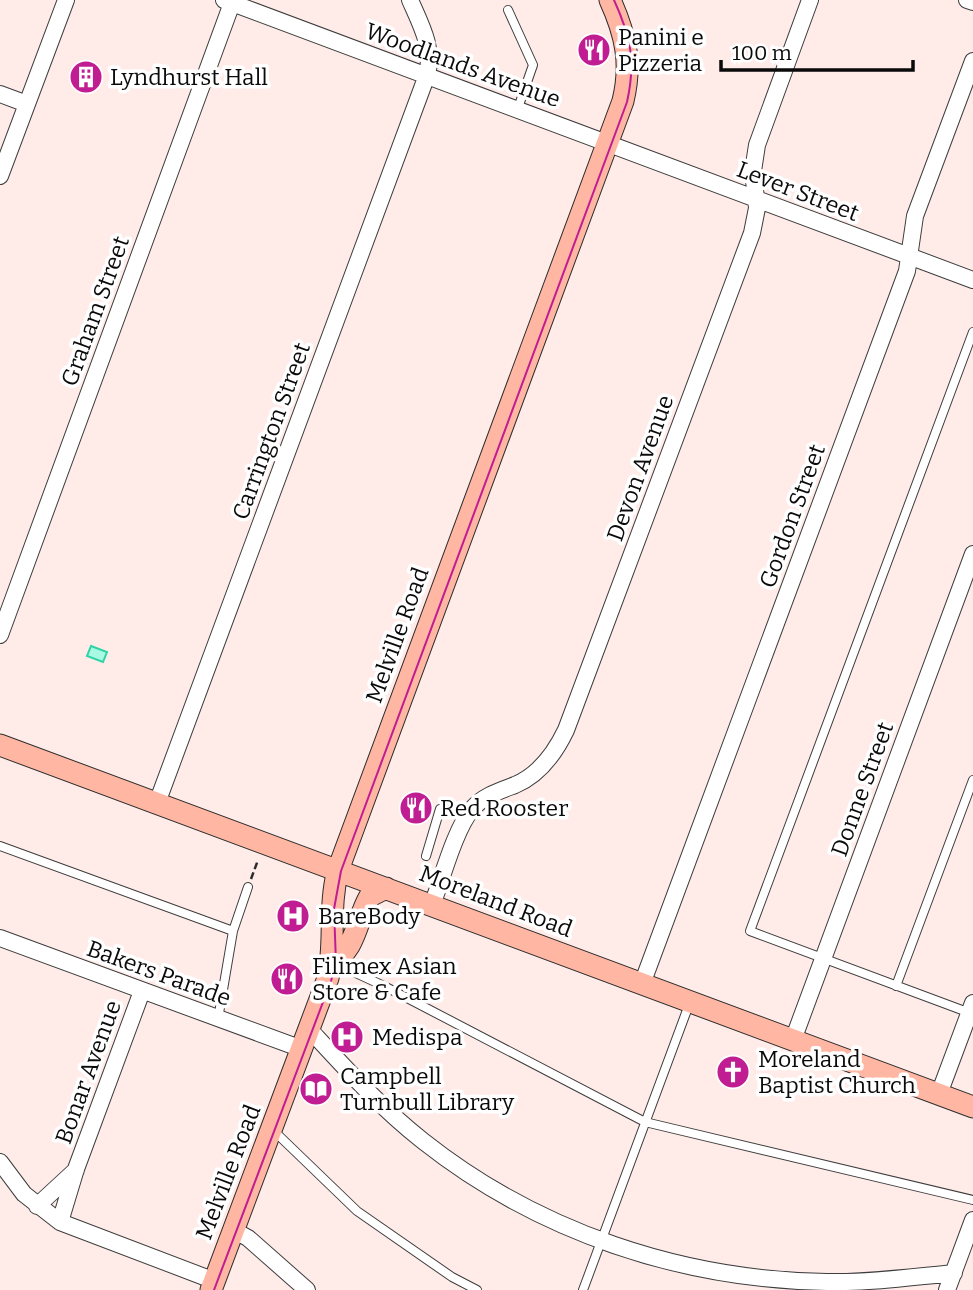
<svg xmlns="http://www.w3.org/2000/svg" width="973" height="1290" font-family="Bitter,serif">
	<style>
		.water { fill: #aaf9e2; stroke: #2ed3a6; stroke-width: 2 }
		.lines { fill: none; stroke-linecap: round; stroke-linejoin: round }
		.service-casing { stroke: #3d3d3d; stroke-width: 10 }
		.minor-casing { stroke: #3d3d3d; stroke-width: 18 }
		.secondary-casing { stroke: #2c2c2c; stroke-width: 23 }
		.path { stroke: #2c2c2c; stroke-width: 2.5; stroke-dasharray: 7 3.5; stroke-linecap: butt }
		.service { stroke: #fff; stroke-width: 8 }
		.minor { stroke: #fff; stroke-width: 16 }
		.secondary { stroke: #ffb7a3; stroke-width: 21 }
		.tram { stroke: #c01d92; stroke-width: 2 }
		.labels { text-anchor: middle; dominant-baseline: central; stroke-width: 7; stroke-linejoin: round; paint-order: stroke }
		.poi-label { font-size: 23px; fill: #0a0a0a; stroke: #fff; text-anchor: start }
		.street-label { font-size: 23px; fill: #0a0a0a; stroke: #fff }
	</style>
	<rect width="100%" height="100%" fill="#ffebe8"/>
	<path class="water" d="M91,646l16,6 -4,10 -16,-6z"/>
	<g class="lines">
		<defs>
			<path id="service" d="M508,10l25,55 -15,43
				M0,846l233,85
				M426,856l14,-47
				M334,963l50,23 261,136 328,78
				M896,986l77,-206
				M970,1013l-220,-82 223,-599
				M218,1019l15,-88 15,-44
				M274,1131l83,80 95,66 25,13
				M583,1290l107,-288"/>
			<path id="minor" d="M224,0l749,280
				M967,0l6,2
				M0,94l27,10
				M0,176l66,-176
				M0,635l232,-632
				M157,803l270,-728c7,-27 -6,-50 -17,-75
				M432,905c10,-26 23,-76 40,-96 11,-13 27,-18 43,-24 24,-10 40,-32 51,-55l186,-497 5,-25 -4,-37 4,-26 53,-145
				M0,938l302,111
				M642,984l265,-713 8,-55 58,-155
				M310,1030c36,39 71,78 113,111 115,91 259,139 404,141 42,1 85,-5 127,-9
				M793,1040l180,-486
				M939,1094l34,-91
				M0,1162l24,32 36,28 155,59
				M37,1206l39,-36
				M60,1222l16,-53 66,-178
				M233,1230l15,8 59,52
				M947,1290l26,-70"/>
			<path id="secondary" d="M0,745l973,362
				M331,962c25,-10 26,-45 39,-66l16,-8
				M211,1290l117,-312c8,-36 0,-70 10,-108l285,-769c9,-37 3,-66 -13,-101"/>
		</defs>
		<use href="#service" class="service-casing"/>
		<use href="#minor" class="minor-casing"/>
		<use href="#secondary" class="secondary-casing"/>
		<path class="path" d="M251,879l7,-19"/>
		<use href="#service" class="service"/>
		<use href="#minor" class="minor"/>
		<use href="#secondary" class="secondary"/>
		<path class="tram" d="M214,1290l117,-309 5,-18 -2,-54 7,-38 286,-769c9,-40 4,-65 -13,-102"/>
	</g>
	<defs>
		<symbol id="restaurant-disc" viewBox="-11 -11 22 22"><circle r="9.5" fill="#c01d92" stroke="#fff"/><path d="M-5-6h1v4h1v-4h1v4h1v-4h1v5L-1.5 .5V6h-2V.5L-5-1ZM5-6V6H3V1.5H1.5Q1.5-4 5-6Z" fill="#fff"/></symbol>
		<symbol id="building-disc" viewBox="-11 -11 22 22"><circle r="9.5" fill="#c01d92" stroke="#fff"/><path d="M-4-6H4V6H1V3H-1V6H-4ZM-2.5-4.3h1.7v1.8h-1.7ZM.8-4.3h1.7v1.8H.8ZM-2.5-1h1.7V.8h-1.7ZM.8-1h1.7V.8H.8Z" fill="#fff"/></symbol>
		<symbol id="hospital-disc" viewBox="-11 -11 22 22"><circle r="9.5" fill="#c01d92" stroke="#fff"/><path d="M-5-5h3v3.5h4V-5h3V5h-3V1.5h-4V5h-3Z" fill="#fff"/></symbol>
		<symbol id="church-disc" viewBox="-11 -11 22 22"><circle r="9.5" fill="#c01d92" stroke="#fff"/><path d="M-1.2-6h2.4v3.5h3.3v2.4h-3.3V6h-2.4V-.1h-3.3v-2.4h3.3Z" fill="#fff"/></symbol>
		<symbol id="library-disc" viewBox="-11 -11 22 22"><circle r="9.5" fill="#c01d92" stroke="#fff"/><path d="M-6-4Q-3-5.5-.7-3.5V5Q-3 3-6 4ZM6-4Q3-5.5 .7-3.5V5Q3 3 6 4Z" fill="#fff"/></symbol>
	</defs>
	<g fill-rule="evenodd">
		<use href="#restaurant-disc" x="575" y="31" width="38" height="38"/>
		<use href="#building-disc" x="67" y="58" width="38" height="38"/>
		<use href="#restaurant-disc" x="397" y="789" width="38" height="38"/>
		<use href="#hospital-disc" x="274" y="897" width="38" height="38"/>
		<use href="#restaurant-disc" x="268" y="960" width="38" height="38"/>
		<use href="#hospital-disc" x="328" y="1018" width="38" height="38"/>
		<use href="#church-disc" x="714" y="1053" width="38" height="38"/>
		<use href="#library-disc" x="297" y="1070" width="38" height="38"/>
	</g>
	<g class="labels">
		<g class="poi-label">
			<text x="618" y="37">Panini e<tspan x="618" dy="26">Pizzeria</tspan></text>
			<text x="110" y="77">Lyndhurst Hall</text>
			<text x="440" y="808">Red Rooster</text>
			<text x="318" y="916">BareBody</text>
			<text x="312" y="966">Filimex Asian<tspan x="312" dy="26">Store &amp; Cafe</tspan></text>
			<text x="372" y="1037">Medispa</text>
			<text x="758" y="1059">Moreland<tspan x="758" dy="26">Baptist Church</tspan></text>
			<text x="340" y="1076">Campbell<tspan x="340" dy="26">Turnbull Library</tspan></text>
		</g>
		<g class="street-label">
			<text transform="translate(463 65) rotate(20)">Woodlands Avenue</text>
			<text transform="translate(798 191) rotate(21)">Lever Street</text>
			<text transform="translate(95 311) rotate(-70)">Graham Street</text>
			<text transform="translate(271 431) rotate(-70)">Carrington Street</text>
			<text transform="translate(640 468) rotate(-70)">Devon Avenue</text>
			<text transform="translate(792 516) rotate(-70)">Gordon Street</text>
			<text transform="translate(397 635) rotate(-70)">Melville Road</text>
			<text transform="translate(862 789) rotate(-70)">Donne Street</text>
			<text transform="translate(496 901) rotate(21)">Moreland Road</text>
			<text transform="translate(159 973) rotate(20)">Bakers Parade</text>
			<text transform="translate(88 1072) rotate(-70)">Bonar Avenue</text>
			<text transform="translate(228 1172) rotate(-69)">Melville Road</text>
		</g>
	</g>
	<path d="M721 60v10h192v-10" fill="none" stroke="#0a0a0a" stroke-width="3.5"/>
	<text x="732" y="60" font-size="21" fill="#0a0a0a" stroke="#ffffff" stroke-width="5" paint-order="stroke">100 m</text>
</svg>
